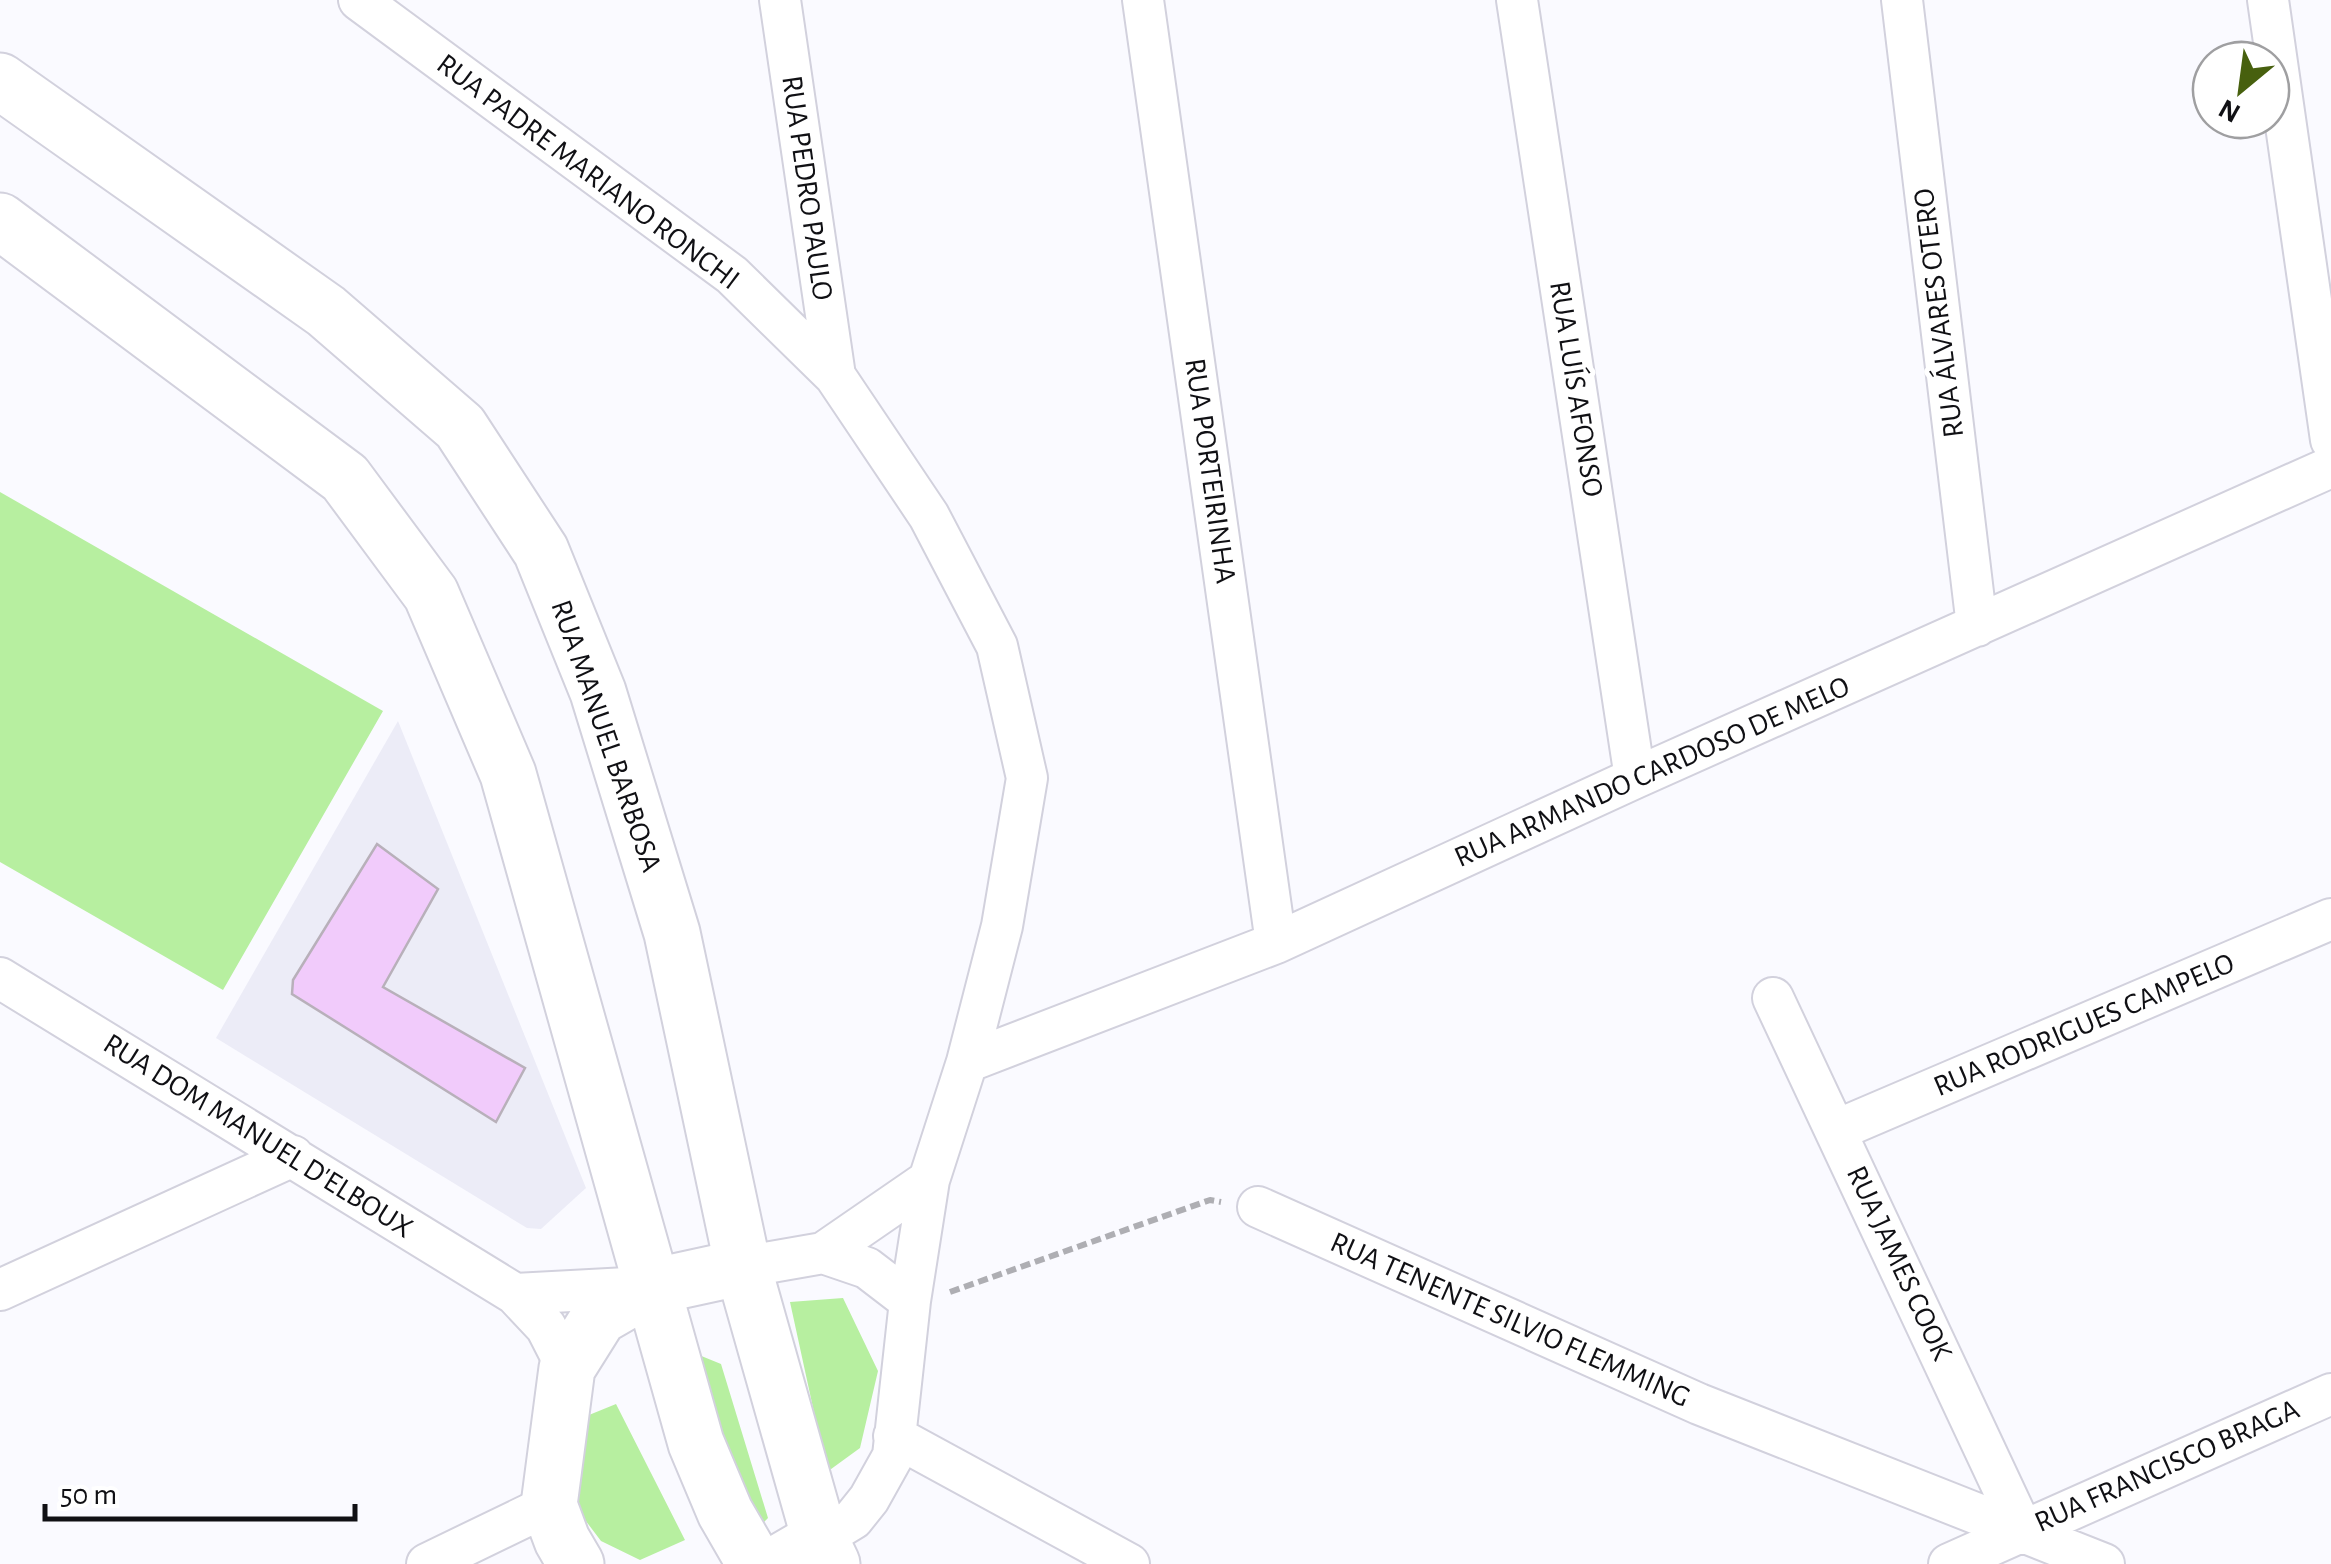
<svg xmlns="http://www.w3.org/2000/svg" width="2331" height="1564" font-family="'Alegreya Sans',sans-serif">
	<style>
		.built { fill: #ececf7 }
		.green { fill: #b7efa0 }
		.building { fill: #f1cbfb; stroke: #b8b0ba; stroke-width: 2.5 }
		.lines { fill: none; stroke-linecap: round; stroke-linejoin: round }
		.street-casing { stroke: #d2d1dd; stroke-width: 44 }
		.secondary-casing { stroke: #d2d1dd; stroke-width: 59 }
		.primary-casing { stroke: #d2d1dd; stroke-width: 59 }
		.path { stroke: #aeaeb3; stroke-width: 6; stroke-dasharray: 10 5; stroke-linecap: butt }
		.street { stroke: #fff; stroke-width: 40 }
		.secondary { stroke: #fff; stroke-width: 55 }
		.primary { stroke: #fff; stroke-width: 55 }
		.labels { text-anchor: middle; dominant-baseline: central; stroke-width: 10; stroke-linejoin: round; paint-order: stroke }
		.street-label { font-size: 30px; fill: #101014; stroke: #fff }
	</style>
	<rect width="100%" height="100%" fill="#fafaff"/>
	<path class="built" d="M398,721l188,467 -45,41 -14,-1 -311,-190z"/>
	<path class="green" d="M0,492l383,219 -160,279 -223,-128z
		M843,1298l35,73 -18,77 -33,24 -37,-170z
		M694,1353l27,11 47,154 -14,14z
		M616,1404l69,136 -45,20 -39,-19 -28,-37 16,-89z"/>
	<path class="building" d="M377,844l61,45 -55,98 142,81 -29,54 -204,-128 1,-14z"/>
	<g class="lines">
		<defs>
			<path id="street" d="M359,0l373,275 103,101 94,140 68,130 30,132 -25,148 -35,136 -38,118 -19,121 -17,155 -24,43 -16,20 -33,20
				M780,0l55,376
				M1143,0l133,943
				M1517,0l118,778
				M1902,0l75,626
				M2268,0l63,440
				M0,978l515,316 31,33 21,41
				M1773,998l249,531
				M967,1062l309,-119 359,-165 696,-311
				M1837,1130l494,-211
				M1258,1207l441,197 405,160
				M823,1253l106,-73
				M743,1267l80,-14 44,15 43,33
				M0,1290l293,-134
				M515,1294l131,-7
				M894,1436l235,128
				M427,1564l122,-59
				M1949,1564l382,-170"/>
			<path id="secondary" d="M576,1564l-14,-24 -13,-35 18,-137 32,-51 52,-30 92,-20
				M777,1564l43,-25"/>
			<path id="primary" d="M0,81l326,230 134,116 81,124 57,141 74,241 71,334 77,272 12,25
				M0,221l345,257 86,116 77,180 188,669 29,69 30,52"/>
		</defs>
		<use href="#street" class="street-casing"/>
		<use href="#secondary" class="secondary-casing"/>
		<use href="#primary" class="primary-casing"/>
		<path class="path" d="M950,1292l260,-92 11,2"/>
		<use href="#street" class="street"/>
		<use href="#secondary" class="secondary"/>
		<use href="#primary" class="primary"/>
	</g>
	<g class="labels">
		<g class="street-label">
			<text transform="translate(588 172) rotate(37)">RUA PADRE MARIANO RONCHI</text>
			<text transform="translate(807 188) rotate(82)">RUA PEDRO PAULO</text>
			<text transform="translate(1939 313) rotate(-97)">RUA ÁLVARES OTERO</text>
			<text transform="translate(1576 389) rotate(81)">RUA LUÍS AFONSO</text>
			<text transform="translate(1210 471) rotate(82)">RUA PORTEIRINHA</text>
			<text transform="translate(606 736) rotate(71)">RUA MANUEL BARBOSA</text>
			<text transform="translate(1652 772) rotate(-24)">RUA ARMANDO CARDOSO DE MELO</text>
			<text transform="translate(2084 1025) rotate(-23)">RUA RODRIGUES CAMPELO</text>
			<text transform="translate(258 1136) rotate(32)">RUA DOM MANUEL D'ELBOUX</text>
			<text transform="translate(1899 1263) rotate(65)">RUA JAMES COOK</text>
			<text transform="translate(1510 1320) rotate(24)">RUA TENENTE SILVIO FLEMMING</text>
			<text transform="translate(2167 1466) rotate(-24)">RUA FRANCISCO BRAGA</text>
		</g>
	</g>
	<g transform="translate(2241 90) rotate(209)"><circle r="48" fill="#ffffff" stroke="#9f9fa1" stroke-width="2.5"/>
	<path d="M0-8L18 38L0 25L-18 38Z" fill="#47600e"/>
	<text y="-15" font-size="28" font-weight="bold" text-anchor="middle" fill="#101014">N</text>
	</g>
	<path d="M45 1504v15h310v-15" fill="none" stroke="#101014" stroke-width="5"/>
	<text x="60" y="1504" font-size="30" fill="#101014" stroke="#ffffff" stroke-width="8" paint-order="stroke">50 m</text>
</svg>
